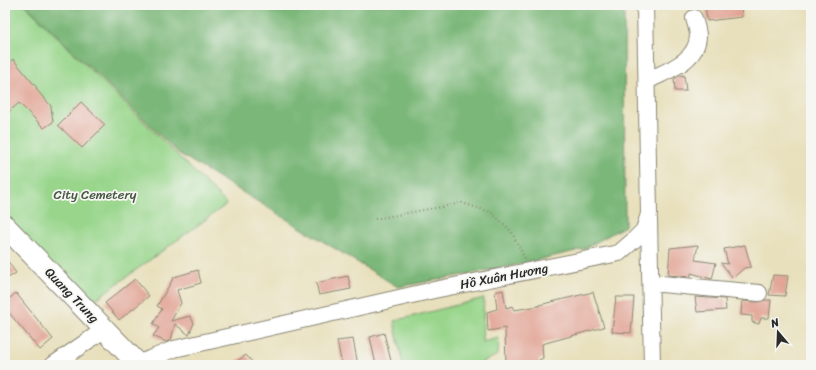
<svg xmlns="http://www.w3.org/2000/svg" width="816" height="370" font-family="Sriracha,sans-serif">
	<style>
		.green { fill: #99d68c; stroke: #62805c }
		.forest { fill: #7ab778; stroke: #527152 }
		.building { fill: #e1a091 }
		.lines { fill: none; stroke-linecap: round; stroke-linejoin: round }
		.minor-casing { stroke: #8a8674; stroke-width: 18 }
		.major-casing { stroke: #8a8674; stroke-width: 23 }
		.path { stroke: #8a8674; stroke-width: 2; stroke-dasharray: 1 3; stroke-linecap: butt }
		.minor { stroke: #fff; stroke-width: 16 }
		.major { stroke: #fff; stroke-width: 21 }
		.labels { text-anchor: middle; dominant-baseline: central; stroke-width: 3.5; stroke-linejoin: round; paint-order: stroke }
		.park-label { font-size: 13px; fill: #465643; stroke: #f6f6f2 }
		.street-label { font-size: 13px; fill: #2b2b2b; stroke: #f6f6f2 }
	</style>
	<rect width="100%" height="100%" fill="#f6f6f2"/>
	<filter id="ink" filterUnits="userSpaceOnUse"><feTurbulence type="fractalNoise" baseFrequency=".025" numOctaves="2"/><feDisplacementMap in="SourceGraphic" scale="8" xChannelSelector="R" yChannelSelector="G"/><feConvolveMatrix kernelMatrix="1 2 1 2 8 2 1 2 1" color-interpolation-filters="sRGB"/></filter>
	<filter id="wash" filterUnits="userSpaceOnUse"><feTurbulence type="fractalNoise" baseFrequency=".012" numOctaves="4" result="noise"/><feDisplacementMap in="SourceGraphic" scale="16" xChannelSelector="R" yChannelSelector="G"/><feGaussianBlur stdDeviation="0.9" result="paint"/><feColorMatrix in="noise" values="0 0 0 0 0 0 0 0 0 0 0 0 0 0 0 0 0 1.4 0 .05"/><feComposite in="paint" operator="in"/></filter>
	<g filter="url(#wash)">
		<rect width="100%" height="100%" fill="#e8e0bc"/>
		<path class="green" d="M5,5h20l202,199 -142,103 -80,-85z
			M484,298l-2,44 17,-4 -1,17 -16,7v3h-79l-9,-44z"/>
		<path class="forest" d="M26,5h598l1,221 -41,23 -72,17 -114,21 -220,-134z"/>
		<g id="blocks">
			<path class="building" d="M705,5h36l1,12 -35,4z
				M13,59l24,29 -1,1 15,17 2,16 -9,6 -25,-25 -14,12v-49z
				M684,75l2,16h-11l-1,-12 5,-3z
				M81,102l24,23 -23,23 -24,-23z
				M698,245l-3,15 21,3 -4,16 -21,-6v4l-23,-2 2,-27z
				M745,245l6,22 -7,1 -11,10 -12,-15 7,1 -4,-15z
				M5,257l11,16 -11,7z
				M198,270l3,13 -24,7 4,13 -10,18 19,-5 4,7 -5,12 -14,-11 -4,16 -5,2 -13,-6 6,-8 -6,-4 9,-15 -5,-3 17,-29z
				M773,275l15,1 -3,20 -16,-1z
				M348,276l3,13 -32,6 -3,-12z
				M135,279l14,17 -30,24 -14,-17z
				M503,290l3,18 6,-2 2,4 25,-4v-1l54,-13 11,35 -62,17 1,14 -4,2v5h-33l-1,-37 -17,3 -1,-19 10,-3 -2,-17z
				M16,293l37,46 -13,11 -35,-42v-6z
				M616,297h18l-3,36 -19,-1z
				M695,297l30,2 1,11 -29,2z
				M765,300h6l-2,18h-8l-2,6 -7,-2v-6l-11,-1 1,-14 16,1z
				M384,333l8,32h-16l-6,-28z
				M353,339l5,26h-16l-5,-24z
				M246,355l9,10h-24z"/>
		</g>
	</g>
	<g filter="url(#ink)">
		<use href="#blocks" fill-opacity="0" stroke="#8a8674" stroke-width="1"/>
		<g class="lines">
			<defs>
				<path id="minor" d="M647,81c19,-10 50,-19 51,-45 0,-6 -3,-13 -4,-18
					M649,219l3,146
					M651,283l108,10
					M138,364l36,-15 260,-59 185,-37 15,-13 10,-10 5,-16 -4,-209
					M53,365l52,-36"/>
				<path id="major" d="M5,226l134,139"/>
			</defs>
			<use href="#minor" class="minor-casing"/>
			<use href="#major" class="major-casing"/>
			<path class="path" d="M375,219l87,-16 29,9 20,19 14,28"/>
			<use href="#minor" class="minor"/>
			<use href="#major" class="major"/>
		</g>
	</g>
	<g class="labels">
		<g class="park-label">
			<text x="95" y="194">City Cemetery</text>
		</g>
		<g class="street-label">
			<text transform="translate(504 276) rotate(-11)">Hồ Xuân Hương</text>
			<text transform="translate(72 295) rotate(46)">Quang Trung</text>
		</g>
	</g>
	<rect width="816" height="370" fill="none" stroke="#f6f6f2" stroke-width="20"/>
	<g transform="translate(778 332) rotate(341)" stroke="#f6f6f2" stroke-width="3" paint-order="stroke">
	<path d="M0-3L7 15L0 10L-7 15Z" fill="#2b2b2b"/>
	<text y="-6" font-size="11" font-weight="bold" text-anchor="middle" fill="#2b2b2b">N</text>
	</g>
</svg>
